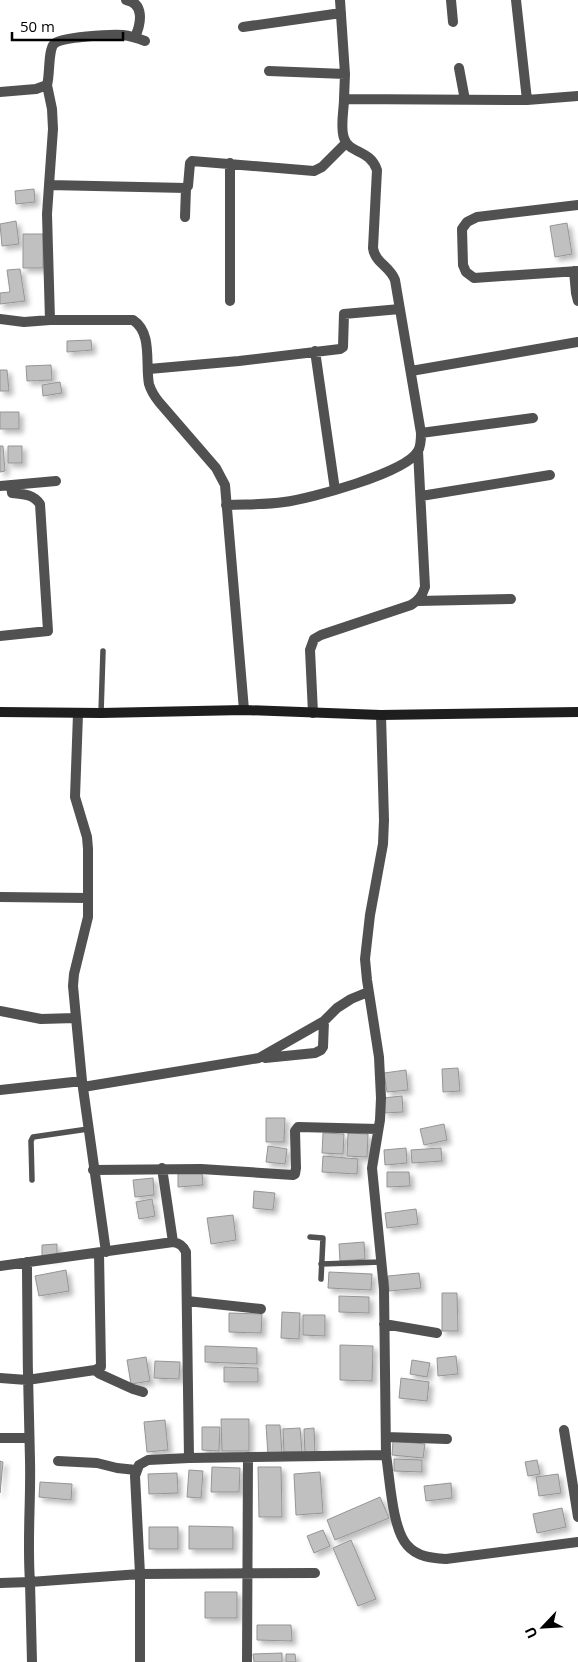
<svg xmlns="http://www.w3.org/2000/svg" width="578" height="1662" font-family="'Open Sans',sans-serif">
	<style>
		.building { fill: #c0c0c0; stroke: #959595; filter: url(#shadow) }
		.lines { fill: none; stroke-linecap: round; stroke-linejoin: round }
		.lane { stroke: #515151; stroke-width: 5.5 }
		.street { stroke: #515151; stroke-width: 10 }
		.secondary { stroke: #1e1e1e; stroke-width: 10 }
	</style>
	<defs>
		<filter id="shadow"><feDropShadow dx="4" dy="4" stdDeviation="2.5" flood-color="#0004"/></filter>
	</defs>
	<rect width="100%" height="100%" fill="#fff"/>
	<path class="building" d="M34,189l1,13 -19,2 -1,-13z
		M16,221l3,23 -17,2 -2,-22z
		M567,223l5,31 -17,3 -5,-31z
		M23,234h20v34h-20z
		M20,269l5,32 -25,3v-11l10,-1 -3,-22z
		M91,340l1,10 -25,2v-11z
		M51,365l1,15 -25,1 -1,-15z
		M0,370h7l2,21h-9z
		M60,382l2,11 -19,3 -1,-11z
		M0,412h19v17h-19z
		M0,446h3l2,25 -5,1z
		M8,446h14v17h-14z
		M458,1068l2,23 -17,1 -1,-23z
		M406,1070l2,20 -21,2 -3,-19z
		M402,1096l1,16 -19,1 -1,-15z
		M266,1118h19l-1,24h-18z
		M444,1124l3,16 -23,5 -4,-16z
		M323,1133l21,1 -1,20 -21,-1z
		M348,1133l20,1 -1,23 -20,-1z
		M268,1146l19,3 -2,15 -19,-2z
		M406,1148l1,15 -22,2 -1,-15z
		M441,1148l1,13 -30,2 -1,-13z
		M323,1156l35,3 -1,15 -35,-2z
		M202,1172l1,13 -25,2v-14z
		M387,1172h22l1,14 -23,1z
		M153,1178l1,17 -19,2 -2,-17z
		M254,1191l21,2 -2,17 -20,-2z
		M152,1199l3,17 -16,3 -3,-17z
		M416,1209l2,15 -31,4 -2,-15z
		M233,1215l3,25 -25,4 -4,-26z
		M364,1242l1,17 -25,2 -1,-17z
		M57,1244v13h-15v-12z
		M66,1270l3,21 -30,5 -4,-20z
		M329,1272l43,2 -1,16 -43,-2z
		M419,1273l2,15 -32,3 -1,-15z
		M442,1293h15l1,38h-16z
		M339,1296l30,1v16l-30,-1z
		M282,1312l18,1 -1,26 -18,-1z
		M229,1313l33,1 -1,19 -32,-1z
		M303,1315h22v21l-22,-1z
		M340,1345l33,1 -1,35 -32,-1z
		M205,1346l52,2v16l-52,-2z
		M456,1356l2,18 -20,2 -1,-18z
		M146,1357l4,24 -19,3 -4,-24z
		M412,1360l18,3 -3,14 -17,-3z
		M155,1361l25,1 -1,17 -25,-1z
		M224,1367l34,1v14h-34z
		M401,1378l28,4 -2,19 -28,-3z
		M221,1419h28v32h-27z
		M165,1420l3,30 -21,2 -3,-30z
		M266,1425h14l2,29 -14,1z
		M202,1427h18l-1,24 -17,-1z
		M300,1428l2,24h-18l-1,-23z
		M314,1428l1,26h-10l-1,-25z
		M393,1441l32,3 -2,14 -31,-3z
		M394,1459l28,1v12l-28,-1z
		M537,1460l3,14 -12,2 -3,-14z
		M0,1461l3,1 -3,31z
		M212,1467l28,1 -1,24h-28z
		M258,1467h23l1,50h-23z
		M189,1470l14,1 -2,27 -14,-1z
		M320,1472l3,41 -27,2 -2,-41z
		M177,1473l1,20 -29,1 -1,-20z
		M558,1474l3,19 -22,3 -3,-19z
		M40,1482l32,2 -1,16 -32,-3z
		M451,1483l1,15 -26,3 -2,-15z
		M380,1497l9,21 -54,22 -8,-20z
		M562,1508l4,19 -29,6 -4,-19z
		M189,1526l44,1v22h-44z
		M149,1527h29v22h-29z
		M323,1530l7,16 -16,7 -7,-17z
		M351,1540l25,59 -18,7 -25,-58z
		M205,1592h32v26h-32z
		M257,1625h34l1,16 -35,-1z
		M282,1653v9h-28l-1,-8z
		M286,1654h9l1,8h-10z"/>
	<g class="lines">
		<path class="lane" d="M101,713l2,-62
			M32,1180l-1,-39 2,-4 55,-8
			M310,1237l13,1 -2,41
			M321,1264l60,-2"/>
		<path class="street" d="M126,0c19,3 15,24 9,37
			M340,0l5,74 -1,25 183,1 51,-4
			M451,0l2,22
			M516,0l11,100
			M243,27l98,-14
			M459,68l6,32
			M269,71l76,3
			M47,85c3,-9 1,-35 7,-41 6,-7 58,-10 69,-9 8,1 14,3 22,6
			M0,92l36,-3 11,-4 5,24 1,20 -4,56
			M230,163v138
			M578,205l-101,12 -10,5 -5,7 1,36 3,7 8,6 104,-7
			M185,217l1,-29 2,-2 2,-23 2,-2 122,10 8,-4 24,-24
			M574,271l2,22 2,8
			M0,319l24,3 26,-2h83c20,13 12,44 16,64 2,7 6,13 10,18l57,66 9,17 19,225
			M50,320l-3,-106 2,-29 137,3
			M315,351l20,139
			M149,369l90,-8 101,-12 3,-2 1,-33 56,-5
			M411,371l167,-29
			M421,433l112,-15
			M0,486l56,-5
			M421,496l129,-21
			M226,505c19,-1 39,0 58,-3 25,-3 122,-29 134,-51 3,-5 3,-12 3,-18l-26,-153c-5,-14 -20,-17 -22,-32l4,-78c-7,-21 -28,-16 -33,-32 -4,-11 0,-28 0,-39
			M418,601l93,-2
			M0,636l48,-5 -8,-127c-7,-10 -17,-10 -28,-11l-1,-8
			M313,713l-3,-63 4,-11 7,-4 90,-30c8,-5 11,-9 14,-18l-7,-136
			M78,714l-3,83 12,40 1,12v68l-14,57 -1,12 9,95 24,171
			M0,897l88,1
			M0,1011l41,8 34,-1
			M265,1058l50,-5 6,-3 2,-3 1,-26
			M83,1087l176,-29 65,-37 13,-13 14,-9 17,-7
			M0,1090l82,-9
			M162,1168l11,74
			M93,1170l108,-1 92,6 2,-1 1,-6 -1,-37 3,-4 80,2
			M27,1262c0,66 1,132 3,198 1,41 -3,81 0,122l110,-8 175,-1
			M0,1266l173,-24c7,1 10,4 13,10l3,206
			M187,1301l74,8
			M384,1324l53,9
			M95,1370l5,4 33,15 10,3
			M0,1378l27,2 68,-10 6,-3 -2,-114
			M564,1430l14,87
			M386,1437l61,2
			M0,1438h28
			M386,1455c4,24 6,73 21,90 10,12 25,13 39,14l132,-17
			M58,1461l39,2 20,5 19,2
			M0,1583l30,-1 2,80
			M140,1662v-88l-5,-98 4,-11 9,-5 41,-2 197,-3 -2,-166 -12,-121 8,-48 1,-22 -2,-41 -12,-77 -2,-21 5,-44 13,-71 1,-24 -3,-105
			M247,1662l1,-205"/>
		<path class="secondary" d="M0,712l101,1 143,-3 137,5 197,-3"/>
	</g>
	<g transform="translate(543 1627) rotate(245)" stroke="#ffffff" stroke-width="4" paint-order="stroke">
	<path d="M0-4L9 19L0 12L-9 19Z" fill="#000000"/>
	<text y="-8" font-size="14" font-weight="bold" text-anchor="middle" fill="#000000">U</text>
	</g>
	<path d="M12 32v8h111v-8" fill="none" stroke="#000000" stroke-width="2.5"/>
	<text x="20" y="32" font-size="15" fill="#000000" stroke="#ffffff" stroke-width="4" paint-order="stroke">50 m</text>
</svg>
